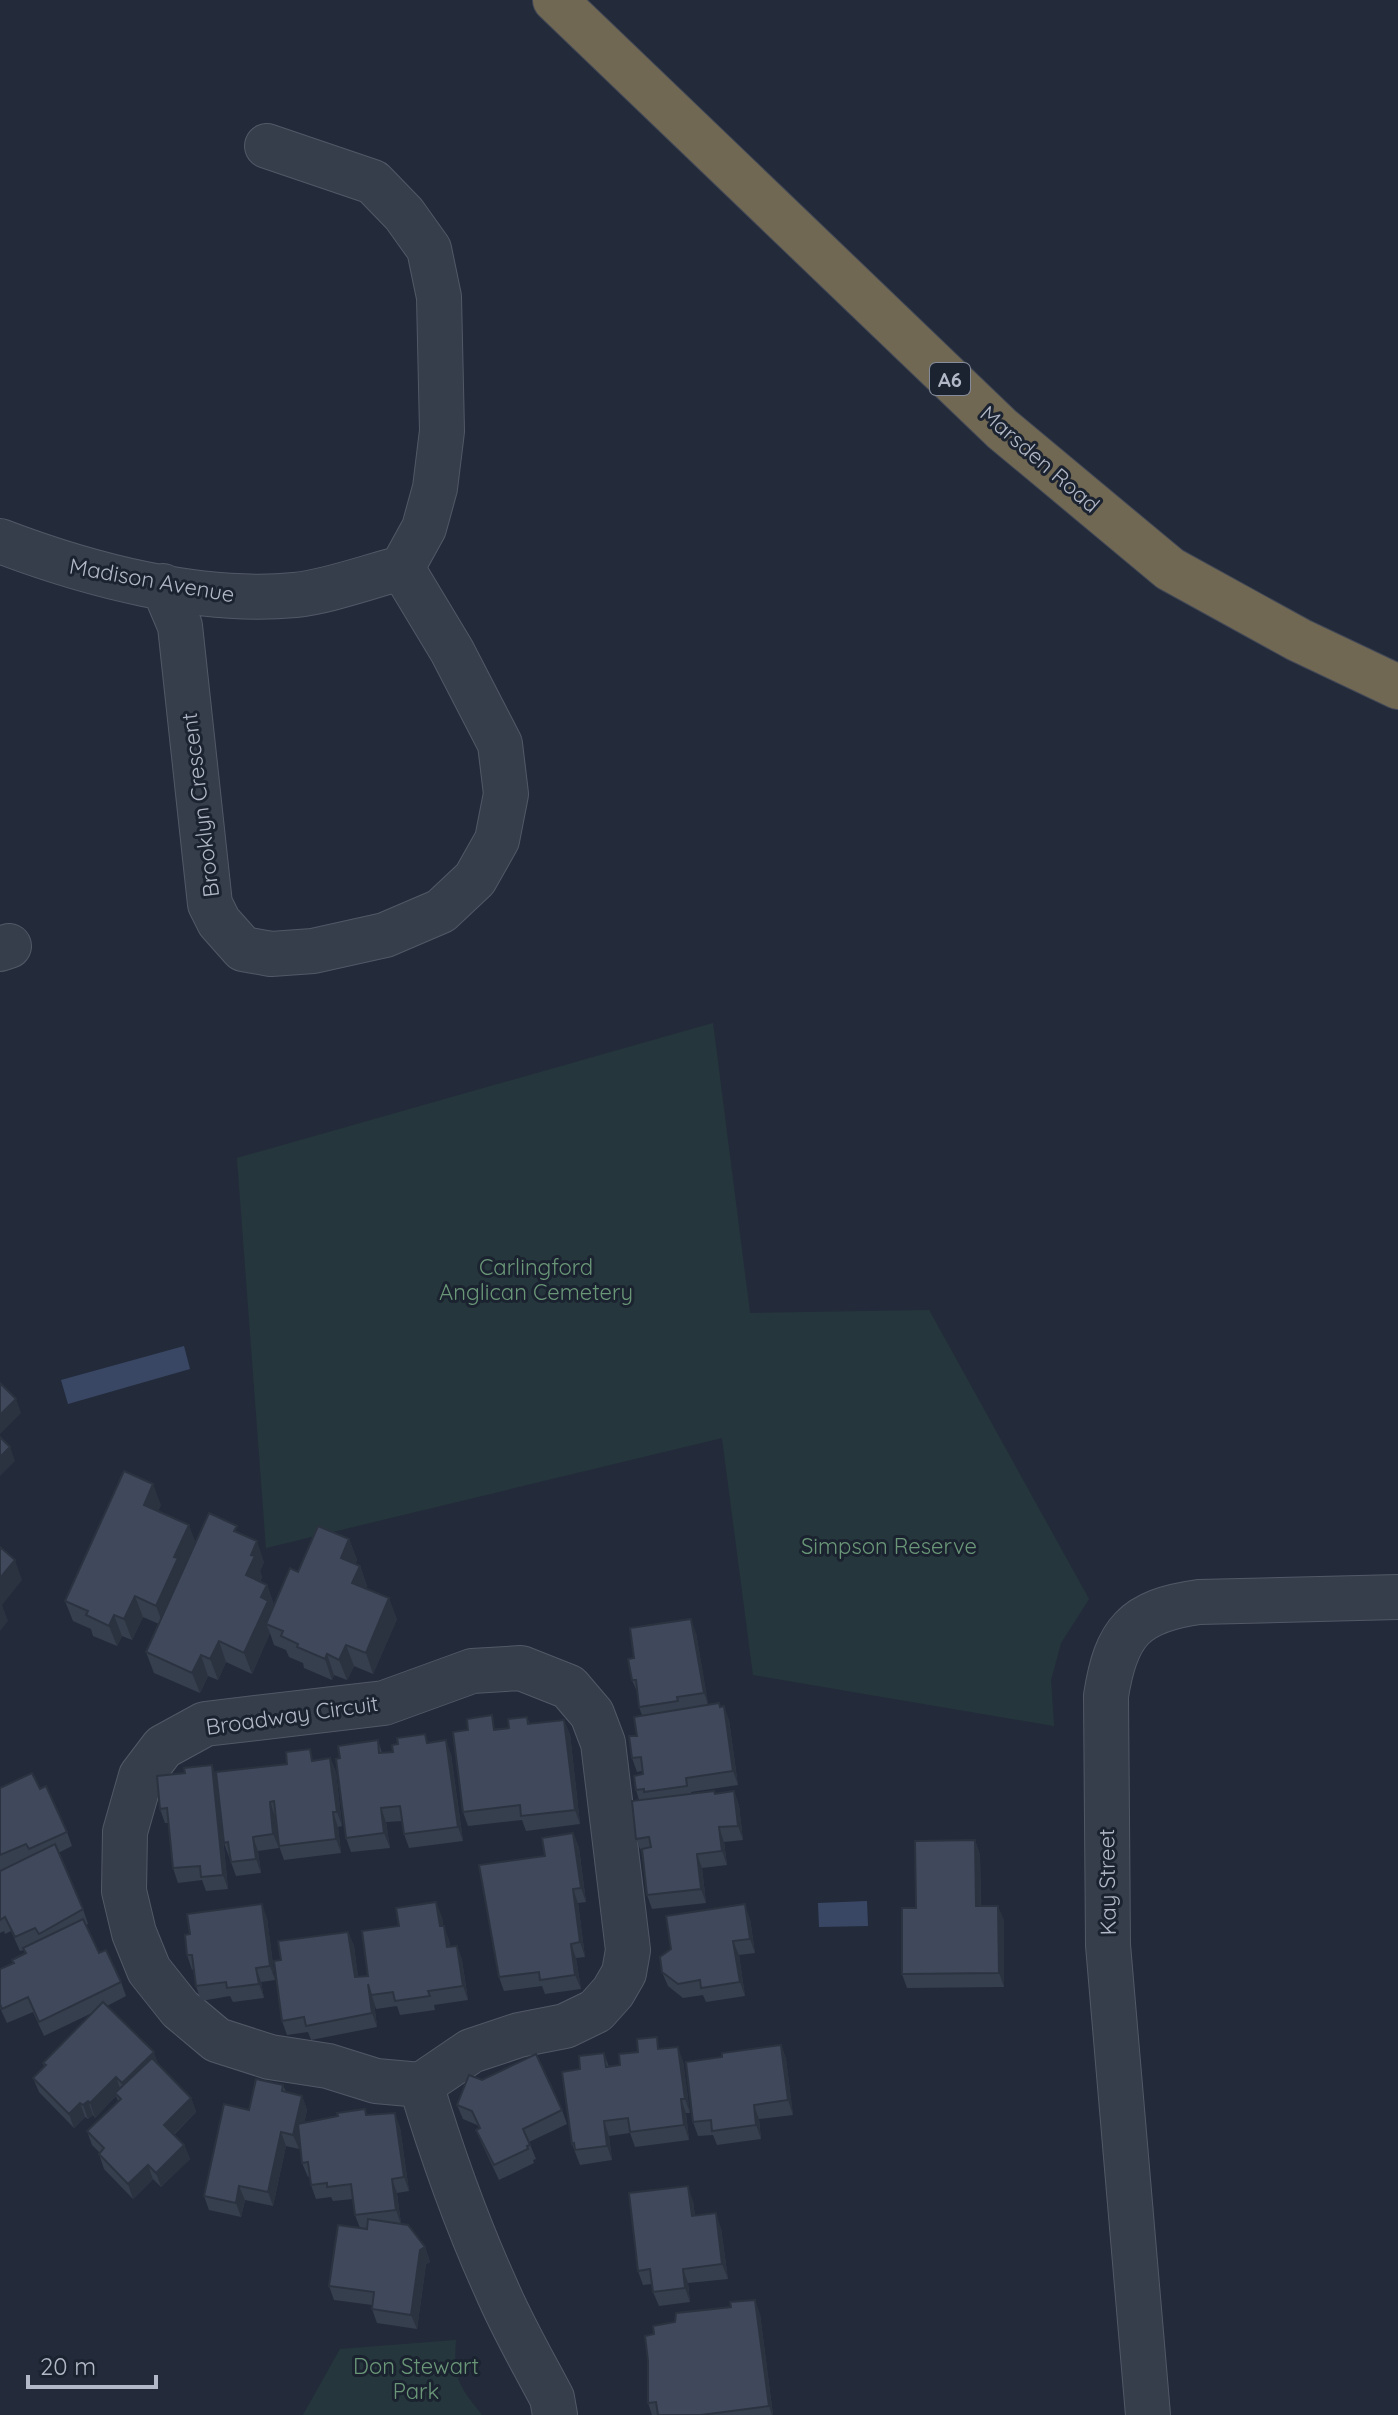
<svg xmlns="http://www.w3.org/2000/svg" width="1398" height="2415" font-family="Quicksand,sans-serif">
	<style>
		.green { fill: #25373c }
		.water { fill: #394764 }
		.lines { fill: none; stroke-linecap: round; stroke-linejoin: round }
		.minor-casing { stroke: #525866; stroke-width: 46 }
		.highway-casing { stroke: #424856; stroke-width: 46 }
		.minor { stroke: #373e4b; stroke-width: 44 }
		.highway { stroke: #716854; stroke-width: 44 }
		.wall { fill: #363f4e }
		.shaded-wall { fill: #2c3340 }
		.building { fill: #3f495b; stroke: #2c3340; stroke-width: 2 }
		.labels { text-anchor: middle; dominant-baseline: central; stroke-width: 6; stroke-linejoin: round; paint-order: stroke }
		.shield { fill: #1c2330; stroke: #858b9a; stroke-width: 2 }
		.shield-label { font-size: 20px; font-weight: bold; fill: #b2b8c7 }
		.street-label { font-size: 22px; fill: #b2b8c7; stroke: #1c2330 }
		.park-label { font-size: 22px; fill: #6a9778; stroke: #1c2330 }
	</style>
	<rect width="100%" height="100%" fill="#232b3b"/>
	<path class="green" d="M713,1023l37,290 179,-3 160,289 -28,44 -10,37 3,46 -301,-51 -31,-237 -456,110 -29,-390z
		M456,2340c-3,38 2,45 26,75h-179l37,-66z"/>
	<path class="water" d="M184,1346l6,23 -122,35 -7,-24z
		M867,1901l1,25 -49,1 -1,-24z"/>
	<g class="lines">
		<defs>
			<path id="minor" d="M0,541c89,34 199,63 295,54 32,-3 75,-19 107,-27l22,-40 11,-40 7,-57 -3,-134 -10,-48 -25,-35 -31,-32 -106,-36
				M163,586l17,40 30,278 9,18 24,27 28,5 42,-3 72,-16 56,-24 34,-32 22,-39 9,-46 -6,-50 -48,-93 -50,-83
				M0,949l9,-3
				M521,1668l48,19 23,27 11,29 25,207 -4,23 -11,19 -17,19 -31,15 -46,9 -48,16 -50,34 -45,-4 -48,-15 -58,-9 -53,-17 -37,-31 -31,-39 -15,-37 -10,-42 1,-59 16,-56 22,-29 42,-23 179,-21 88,-32z
				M421,2085c21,69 45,137 75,203 16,38 37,74 56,110l3,17
				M1148,2415l-40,-470 -2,-249c10,-64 28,-85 93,-94l199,-5"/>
			<path id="highway" d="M555,0l447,429 168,140 129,71 99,47"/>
		</defs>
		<use href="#minor" class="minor-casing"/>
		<use href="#highway" class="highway-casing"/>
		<use href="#minor" class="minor"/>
		<use href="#highway" class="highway"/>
	</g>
	<path class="wall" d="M161,1505l-3,6 38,32 44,-10 24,29 -4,9 2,6 -2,5 7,3 7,20 24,-33 51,-33 8,21 -2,4 5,2 7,20 -1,2 31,31 -24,55 -19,-8 -7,14 -13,-5 -2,5 -28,-12 -1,-5 -14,-6 -3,-7 -12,-5 -4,-12 -18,41 -26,-12 -8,18 -10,-4 -8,17 -46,-20 -8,-21 13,-28 -16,-7 -11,23 -10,-4 -5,10 -24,-10 -2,-7 -18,-8 -8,-20z
		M696,1633l12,72 12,2 9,13 9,65 -47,7v2h24l19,-3 5,15 4,34 -19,2 3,23 -25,3 4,35 -54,6 -5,-14 -5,-42 -6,-14 3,-39 -3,-10 7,-16 -1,-3 -5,1 -5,-14 10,-43 -3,-8 -1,-13 -6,-14z
		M527,1717l3,7 40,10 10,90 -54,7 -4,-11 -54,6 -5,-14 5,-82 41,-2z
		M378,1740l4,13 11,-1 35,-9 23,11 12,87 -54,7 -5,-14 -2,-13 -16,1 4,26 -39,4 -5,-14 -6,-80z
		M330,1758l6,14 6,54 -4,1 3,26 -57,7 -5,-14 -4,-30 4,32 -21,3 3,22 -25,3 -12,-33 -5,-47 9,93 -22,2 -4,-11 -24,3 -5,-15 -5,-45h-3l-5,-14 25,-36 27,-8 4,13z
		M0,1788l40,1 27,43 5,14 -14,7 25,56 5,15 -2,1 13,28 22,29 5,14 -19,10 52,59 32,33 5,14 -22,23 10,10 6,14 -29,28 -8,-8 -20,20 -29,-30 -5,-15 1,-1 -8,-8 -5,-14 31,-30 -2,-5 -21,22 -2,-3 -5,4 -3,-2 -11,11 -35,-36 -6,-14 11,-11 -1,-4 49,-50 -48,23 -11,-24 -26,11 -7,-15v-39l13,-6 -1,-3 13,-7 -1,-3 -4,1 -9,-20 -6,3 -1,-3 -4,2z
		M573,1833l6,15 7,54 -8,1 7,54 -9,1 5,31 -36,5 -3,-8 -38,5 -5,-14 46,-121z
		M975,1840l5,15 1,51 23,14v67l-97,1 -5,-14 14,-66z
		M442,1917l1,9 6,14 1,7 7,-1 5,14 6,40 -34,5 1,5 -35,5 -3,-9 -21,3 -2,-7 3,25 -66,13 -3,-8 -21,3 -5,-14 -1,-61 67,-28 6,14 4,31 10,-1 31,-50z
		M267,1918l8,62 -14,2 3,16 -31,4 -3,-6 -29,5 -5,-15 -2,-17 -2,1 -5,-15z
		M750,1919l5,34 -16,2 6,41 -39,6 -3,-7 -20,3 -15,-12 -6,-14z
		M781,2045l5,14 7,56 -34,4 2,20 -44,6 -4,-10 -15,1 -5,-14 29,-65z
		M661,2049l22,12 7,52h-4l3,27 -54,7 -5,-14 -21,3 3,24 -32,5 -8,-21 8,-75 24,-16 5,14 11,-2z
		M283,2085l3,7 16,4 5,14 -3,13 34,-7 27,-7 2,6 33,12 9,64 -12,2 4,31 24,23 5,15 -4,2 -9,65 -40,-6 -5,-14v-4l-38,-5 -5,-14 31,-58 -5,-13 -2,-16 -20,2 -2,-4 -15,2 -5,-14 -1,-9 -2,1 -6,-14 -2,-20 -1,6 -13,-3 -13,60 -28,-6 -4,17 -32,-7 -5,-14 45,-86z
		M457,2105l105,5 5,14 -38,18 7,17 -3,1 1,3 -35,17 -17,-36 -6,-14 3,-2 -2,-3 -14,-6z
		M693,2201l2,15 26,12 7,51 -40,4 2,19 -31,4 -6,-14 -1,-8 -9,1 -5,-14z
		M760,2314l13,101h-121l-4,-12z"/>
	<path class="shaded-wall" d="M16,1399l5,14 -21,21v-19z
		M10,1447l5,14 -15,15v-19z
		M153,1484l8,21 -10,21 -7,-21z
		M189,1525l8,21 -33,81 -8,-21 18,-49z
		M349,1539l8,21 -8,19 -8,-21z
		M257,1541l7,21 -4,9 2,6 -9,19 -7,-21 5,-20z
		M15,1560l7,20 -20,25 6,16 -8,10v-53z
		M360,1566l7,20 -7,17 -8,-20z
		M267,1585l7,20 -8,19 4,9 -18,41 -8,-21 17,-56z
		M135,1596l8,21 -11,23 -8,-21z
		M389,1598l8,21 -24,55 -7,-21z
		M114,1615l8,21 -5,10 -8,-20z
		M691,1619l5,14 13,74 -5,-14z
		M219,1641l7,21 -8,18 -8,-21z
		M346,1645l8,21 -7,14 -8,-20z
		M327,1654l7,21 -2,5 -7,-21z
		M201,1655l7,21 -8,17 -8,-20z
		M724,1706l5,14 9,65 -5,-14z
		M564,1720l6,14 10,90 -5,-14z
		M446,1740l5,14 12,87 -5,-14z
		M330,1758l6,14 6,54 -5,-14z
		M212,1765l5,14 11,110 -5,-14z
		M734,1791l5,15 4,34 -5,-14z
		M270,1802l5,14 4,32 -6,-14z
		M381,1808l5,14 4,26 -6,-15z
		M333,1812l5,15 3,26 -5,-14z
		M719,1827l5,15 3,23 -5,-14z
		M573,1833l6,15 7,54 -5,-14z
		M253,1837l5,14 3,22 -5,-14z
		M975,1840l5,15 1,66 -5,-15z
		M697,1854l5,14 4,35 -5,-14z
		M573,1889l5,14 7,54 -5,-15z
		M436,1902l6,15 3,23 -5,-14z
		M262,1904l5,14 8,62 -5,-14z
		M745,1904l5,15 5,34 -5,-14z
		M998,1906l6,14v67l-5,-14z
		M444,1926l5,14 3,22 -5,-15z
		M348,1932l6,14 6,46 -5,-15z
		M733,1941l6,14 6,41 -5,-14z
		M571,1944l5,14 5,31 -6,-14z
		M457,1946l5,14 6,40 -5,-14z
		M256,1968l5,14 3,16 -5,-14z
		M368,1984l6,18 3,25 -5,-14z
		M781,2045l5,14 7,56 -5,-15z
		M678,2047l5,14 7,52 -5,-14z
		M154,2052l5,14 -32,31 -5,-14z
		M116,2077l5,14 -6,2 1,3 -21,22 -5,-15z
		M302,2096l5,14 -8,39 -6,-14z
		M191,2098l5,14 -27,27 -5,-14z
		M681,2099l5,14 3,27 -5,-15z
		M88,2101l5,14 -5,4 -5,-14z
		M80,2103l5,14 -11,11 -5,-14z
		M754,2105l5,14 2,20 -5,-14z
		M395,2113l5,14 9,64 -5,-14z
		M604,2121l5,15 3,24 -5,-14z
		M281,2132l5,14 -13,60 -5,-14z
		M184,2145l6,14 -29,28 -5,-14z
		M148,2165l5,14 -20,20 -5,-15z
		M392,2179l5,14 4,31 -5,-14z
		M239,2186l6,14 -4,17 -5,-14z
		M688,2186l5,15 4,30 -5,-15z
		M716,2213l5,15 7,51 -6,-15z
		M425,2247l5,15 -4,2 -9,65 -6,-14 9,-65z
		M683,2269l5,14 2,19 -5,-14z
		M755,2300l5,14 13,101h-1l-3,-9z"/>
	<path class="building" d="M0,1383l16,16 -16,16z
		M0,1437l10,10 -10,10z
		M124,1471l29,13 -9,21 45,20 -15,32 4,1 -22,48 -21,-10 -11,23 -10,-4 -5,11 -23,-11 2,-4 -23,-10z
		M209,1513l28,13 -3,5 23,10 -6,14 4,1 -9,19 21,10 -6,12 7,4 -24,52 -25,-12 -9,18 -9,-4 -9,18 -46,-21z
		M318,1526l31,13 -8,19 19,8 -8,17 37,15 -23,55 -20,-8 -7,15 -12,-6 -2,5 -28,-12 1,-3 -17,-8 2,-5 -17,-7 24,-56 8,4z
		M0,1547l15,13 -15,18z
		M691,1619l13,74 -27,4 1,4 -39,6 -3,-27h-4l-4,-21 6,-1 -4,-30z
		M719,1703l1,4 4,-1 9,65 -47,7 1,8 -43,6v-3l-8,1 -2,-14 9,-2 -2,-17 -9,1 -3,-22h8l-3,-19z
		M492,1715l2,15 15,-2 -1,-9 19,-2 1,7 36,-4 11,90 -54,6 -1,-11 -57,7 -10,-80 15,-2 -1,-11z
		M425,1734l2,9 19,-3 12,87 -54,7 -4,-28 -19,2 3,25 -38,5 -10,-79 4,-1 -2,-12 40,-6 1,13 14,-1 -1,-7 6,-1 -1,-6z
		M310,1749l2,12 18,-3 7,54h-4l3,27 -57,7 -5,-45 -4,1 3,32 -20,3 3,22 -25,3 -3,-20 -4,1 -8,-71 71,-8 -1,-12z
		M212,1765l11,110 -22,2 -1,-11 -27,2 -6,-60 -7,1 -3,-33 28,-3 -1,-5z
		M32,1773l8,16 6,-3 21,46 -38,17 -3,-5 -26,11v-67z
		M714,1791l1,3 19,-3 4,35 -19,1 3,24 -25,3 4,35 -54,6 -5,-46 9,-2 -2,-10 -13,2 -4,-38z
		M573,1833l8,55 -8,1 7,53 -9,2 4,31 -35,5 -1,-8 -40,5 -20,-112 66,-9 -3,-18z
		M975,1840l1,66h22l1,67 -97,1v-66h14l-1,-67z
		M55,1844l28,65 -44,25 -4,-6 -20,9 -10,-20 -5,3v-49z
		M436,1902l4,24h4l3,21 10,-1 6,40 -35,5 2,5 -35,5 -2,-9 -22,3 -3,-11 4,29 -66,13 -2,-9 -22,4 -8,-60 7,-1 -3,-19 70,-9 7,45 13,-1 -6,-45 37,-5 -3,-18z
		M262,1904l8,62 -14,2 3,16 -32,4 -1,-6 -30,4 -4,-31h-5l-2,-20 5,-1 -3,-20z
		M745,1904l5,35 -17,2 7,41 -39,6 -1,-8 -22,4 -16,-12 -2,-15 11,-8 -5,-33z
		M83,1919l16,34 7,-3 15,32 -82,40 -11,-25 -26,12 -2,-5v-35l14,-6 -2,-3 14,-7 -3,-5z
		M103,2002l51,50 -32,31 -6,-6 -26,26 -2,-2 -5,4 -3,-2 -11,11 -36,-36 13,-13 -3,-2z
		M657,2037l1,12 20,-2 7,52h-4l3,26 -54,7 -2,-14 -24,3 3,25 -32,4 -1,-7 -2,1 -10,-72 18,-3 -1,-13 25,-3 2,14 14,-2 -1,-11 19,-2 -1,-13z
		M781,2045l7,55 -34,5 2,20 -44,6 -1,-11 -18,2 -7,-60 36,-5v-4z
		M536,2054l26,56 -39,19 7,16 -3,1 1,3 -34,16 -18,-35 4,-2 -8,-17 -15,-6 12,-30 13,5z
		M152,2058l39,40 -27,27 20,20 -28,28 -8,-8 -20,19 -29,-30 5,-6 -17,-17 34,-32 -6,-6z
		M256,2079l27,6 -1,6 20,5 -9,39 -12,-3 -13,60 -29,-6 -3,17 -32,-7 20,-92 25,6z
		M365,2109l1,6 29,-2 9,64 -12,2 4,31 -41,5 -4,-31 -24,3v-4l-16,2 -3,-23 -6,1 -4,-39 40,-8 -1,-3z
		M688,2186l4,30 24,-3 6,51 -39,5 2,19 -32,4 -3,-23 -12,2 -9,-78z
		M368,2219l40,6 17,22 -5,3 -9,65 -39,-6 2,-17 -45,-6 9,-61 29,4z
		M755,2300l14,106 -68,9h-43l-2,-13 -8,1v-42l-3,-25 9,-2 -1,-8 22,-4 1,-9 55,-6 -1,-5z"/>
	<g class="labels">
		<rect class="shield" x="930" y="363" width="40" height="32" rx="6"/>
		<g class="shield-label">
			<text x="950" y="379">A6</text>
		</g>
		<g class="street-label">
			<text transform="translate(1040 459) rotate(41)">Marsden Road</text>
			<text transform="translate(152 580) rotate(10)">Madison Avenue</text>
			<text transform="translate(200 805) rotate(-97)">Brooklyn Crescent</text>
			<text transform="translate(292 1715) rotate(-8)">Broadway Circuit</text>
			<text transform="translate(1107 1882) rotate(-91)">Kay Street</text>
		</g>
		<g class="park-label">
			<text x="536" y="1267">Carlingford<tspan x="536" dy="25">Anglican Cemetery</tspan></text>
			<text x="889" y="1546">Simpson Reserve</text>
			<text x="416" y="2366">Don Stewart<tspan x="416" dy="25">Park</tspan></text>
		</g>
	</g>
	<path d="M28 2375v12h128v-12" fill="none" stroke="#b2b8c7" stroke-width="4"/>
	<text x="40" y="2375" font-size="24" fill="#b2b8c7" stroke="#1c2330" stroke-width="6" paint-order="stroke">20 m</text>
</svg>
